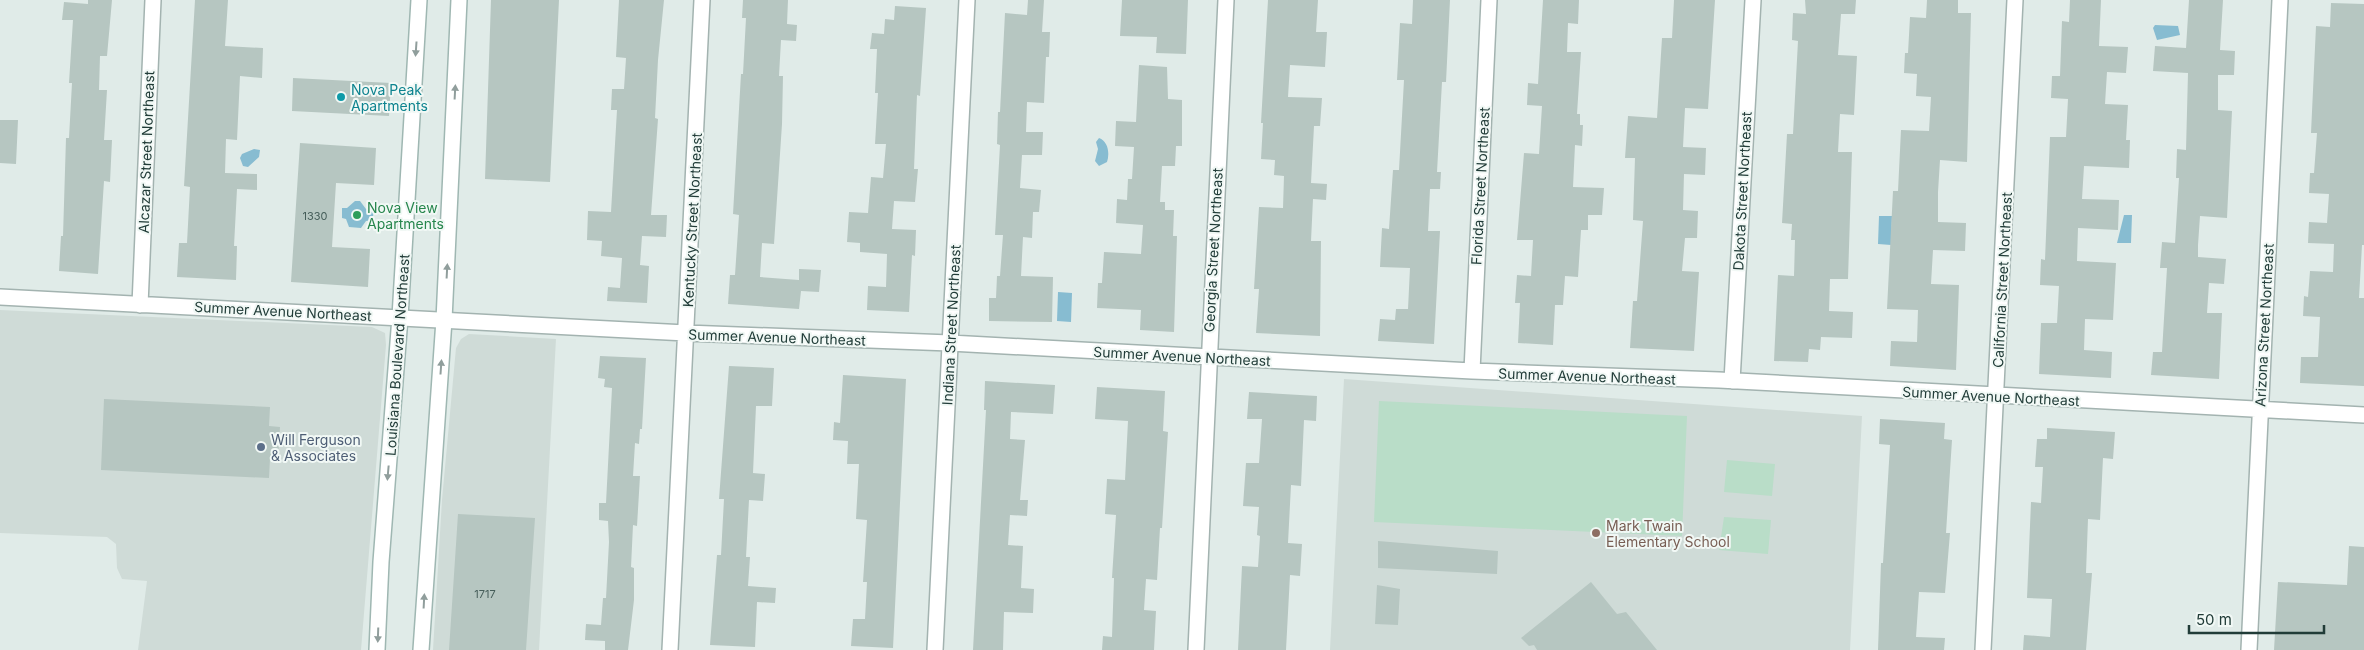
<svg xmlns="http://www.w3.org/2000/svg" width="2364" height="650" font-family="Inter,sans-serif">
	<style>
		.built { fill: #cfdbd7 }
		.green { fill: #b9ddc8 }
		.water { fill: #87bcd1 }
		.building { fill: #b6c6c1 }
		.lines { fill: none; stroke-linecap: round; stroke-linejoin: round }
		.street-casing { stroke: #a3b3b0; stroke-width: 18 }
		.secondary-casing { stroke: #9fb7b2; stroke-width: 18 }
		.street { stroke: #fff; stroke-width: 15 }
		.secondary { stroke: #fff; stroke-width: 15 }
		.oneway { fill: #909e9c }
		.culture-dot { fill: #0f9aa8; stroke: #f1f8f5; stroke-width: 2 }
		.leisure-dot { fill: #2e9e5b; stroke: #f1f8f5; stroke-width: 2 }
		.service-dot { fill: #5c6f8a; stroke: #f1f8f5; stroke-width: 2 }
		.education-dot { fill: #8d6e63; stroke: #f1f8f5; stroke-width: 2 }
		.labels { text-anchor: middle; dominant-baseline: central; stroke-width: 4; stroke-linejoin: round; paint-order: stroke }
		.number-label { font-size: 11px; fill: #465e5a }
		.culture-label { font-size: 14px; fill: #0d838f; stroke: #f1f8f5; text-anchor: start }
		.street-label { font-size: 14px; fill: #213c38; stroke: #f1f8f5 }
		.leisure-label { font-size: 14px; fill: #27864d; stroke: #f1f8f5; text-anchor: start }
		.service-label { font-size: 14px; fill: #4e5e75; stroke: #f1f8f5; text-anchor: start }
		.education-label { font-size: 14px; fill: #785e54; stroke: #f1f8f5; text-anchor: start }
	</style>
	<rect width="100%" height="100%" fill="#e0ebe8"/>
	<path class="built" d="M0,310l372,17 13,6 1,12 -25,305h-223l9,-69 -25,-2 -5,-11 -1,-24 -9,-7 -107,-4z
		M469,334l87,5 -17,311h-106l9,-150 14,-152 5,-9z
		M1344,379l518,37 -12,234h-520z"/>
	<path class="green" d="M1379,401l308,15 -5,120 -308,-14z
		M1727,460l48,4 -3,32 -48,-4z
		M1724,517l47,3 -3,34 -49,-4z"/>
	<path class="water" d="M2155,25l23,1 2,9 -23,5 -4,-12z
		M1099,138c9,3 11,15 8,24l-8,4 -4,-5 3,-12 -2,-7z
		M254,149l6,1 -1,7 -11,10 -5,-1 -3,-8 2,-4z
		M355,201h5l6,8 8,3 -2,8 -6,1 -5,7 -12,-1 -3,-8 -4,-1v-10h5z
		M2124,215h8l-1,28h-14z
		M1879,216h13l-1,29 -13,-1z
		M1058,292l14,1 -1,29 -14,-1z"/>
	<path class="building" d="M88,0h24l-5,56h-7l-1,34h8l-3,50h8l-2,42 -6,-1 -6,93 -39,-3 2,-35h2l3,-98h3l3,-55h-3l4,-63h-11l2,-18 24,2z
		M195,0h33l-3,46 38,2 -1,30 -22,-2 -3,64 -11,-1 -1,34 32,1v16l-20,-1 -3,57h3l-1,34 -59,-3 2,-34h8l3,-56 -6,-1z
		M491,0h68l-9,182 -65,-3z
		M619,0h45l-6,60 -3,58 3,1 -7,96h16l-1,22 -24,-1 -2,29 9,1 -2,37 -40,-2 1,-14 12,1 2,-30 -21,-2 1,-15 -15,-1 1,-29 23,1 6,-102h-6l1,-21h12l2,-31 -10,-1z
		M743,0h45l-1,24 10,1 -1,16 -15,-1 -2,36h4l-1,48 -8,120 -12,-1 -2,34 39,3v-11l22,1 -2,22 -18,-1 -2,18 -71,-5 2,-29h5l4,-60 -6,-1 8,-140h2l3,-56h-4z
		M1028,0h16l-2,32h8l-1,25h-3l-2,46 -17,-1 -1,30h17l-1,23h-20l-2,33 21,2 -2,22h-6l-1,26 -9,-1 -2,39 32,1 -1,45 -63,-1v-23h7l1,-22h3l3,-41h-8l5,-90 -3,-1 1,-32h2l5,-99 22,2z
		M1122,0h66l-2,54 -30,-1 1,-16 -37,-1z
		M1268,0h50l-2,32h11l-2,35 -35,-2 -2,32 34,1 -2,28h-6l-3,57 16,1 -1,16 -13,-1 -2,42h10l-1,95 -64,-3 3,-44h-5l5,-82 24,1 1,-32 -10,-1 1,-15 -14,-1 2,-36h-2z
		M1413,0h37l-4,82h-4l-5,90h4l-1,17h-10l-2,42h12l-6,113 -56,-3 2,-22 15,1 1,-11h12l2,-41 -30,-1 2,-39 7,1 4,-59h6l5,-90h-7l3,-57 12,1z
		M1543,0h36l-1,24 -10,-1 -1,29h14l-4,62h3v11h3l-1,21 -7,-1 -2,42 31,1 -2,27h-14v15h-7l-3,47 -13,-1 -2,29h-8l-2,40 -35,-2 2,-40h-5l2,-28 14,1 2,-36h-16l7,-87 15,1 3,-48 -15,-1 1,-22 10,1z
		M1674,0h41l-7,109 -23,-1 -2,39 23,1 -1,27 -21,-1 -1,36 15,1 -1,27h-12l-3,33 17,1 -5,79 -64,-3 3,-47h4l6,-80 -10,-1 2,-62h-10l3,-42 29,2 5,-80h10z
		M1805,0h51l-1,14h-14l-3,41 19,1 -3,59 -14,-1 -2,38h14l-4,127h-18l-1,32 24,1 -1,26 -31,-1 -1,13 -11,-1 -1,13 -34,-1 4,-86 16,1 1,-36h-4l1,-16 -10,-1 5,-89h6l5,-93 -6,-1 1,-27 13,1z
		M1927,0h31v13h13l-4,149 -27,-2 -2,32v30l28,1 -1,28 -32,-1 -2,34 28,1 -3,85 -66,-4 1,-25 26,1 1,-32 -31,-1 6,-118h5l3,-61 28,1 2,-34 -15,-1 1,-22 -13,-1 1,-20h3l2,-36 16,1z
		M2070,0h31l-2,46 29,1 -2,26 -19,-1 -2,32 23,1 -2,35h4l-1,28 -45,-2 -2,33 37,1 -1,30 -40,-2 -1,33 39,2 -3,57 -28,-1 -1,31 28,2 -1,26 -72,-4 2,-51h16l2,-37 -19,-1 1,-26 4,1 5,-123h16l2,-38 -17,-1 1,-22h8l2,-55 7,1z
		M2189,0h34l-3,50 15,1 -1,24h-16v35l14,1 -5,107 -27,-2 -2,29v12l28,2 -2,25 -15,-1 -2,30h15l-3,66 -68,-4 2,-23h9l5,-84h-7l2,-26 13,1 4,-65h-3l1,-29 9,1 2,-77 -35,-2 2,-25 31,2z
		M2331,3l33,1v241h-2l-3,53h5v88l-64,-3 1,-26h17l2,-40 -17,-1 1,-20 4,1 2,-26 23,1 1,-28 -26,-1 1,-21 18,1 2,-29 -20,-1 1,-20h4l3,-40h-6l5,-107 14,1z
		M895,6l31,2 -6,88 -3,-1 -3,74h4l-3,33 -21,-1 -2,28 24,1 -1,26 -3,-1 -3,57 -42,-2 1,-24 18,1 1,-33 -27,-2v-9l-13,-1 2,-30 19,1 3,-36 12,1 3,-34h-11l3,-51h-3l2,-44h-7l2,-16 12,1 1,-15 9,1z
		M1139,65l28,2 1,32 14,1v46h-6l-1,20h-13l-2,36h5v8h9l-1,26h4l-3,96 -34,-2 1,-20 -44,-2 1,-25h4l2,-31 37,2 2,-29 -27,-2 1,-24 10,1 1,-21h4l2,-32 -19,-1 1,-25 20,1z
		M293,78l98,5 -2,33 -97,-5z
		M0,120h18l-2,44 -16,-1z
		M300,143l76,5 -2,37 -38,-2 -4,64 38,2 -2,38 -77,-5z
		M600,356l46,2 -4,71h-2l-1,15 -4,-1 -2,33h7l-3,50 -4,-1 -2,42 3,1v32l-6,50h-23v-9l-20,-1 1,-16 15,1 2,-27h3l3,-56 -1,-21 -9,-1v-17h7l6,-115 -8,-1 1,-8 -7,-1z
		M729,366l45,2 -2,38h-16l-3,67 12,1 -2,27 -14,-1 -3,57h4l-2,29 28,2 -1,15 -18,-1 -2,45 -45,-2 7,-90h4l3,-56h-5z
		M843,375l63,4 -13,269 -42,-2 2,-27h12l2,-37h-4l4,-62 -11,-1 3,-55h-12l1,-23 -15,-1 1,-18 6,1z
		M985,381l70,4 -2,29 -42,-2 -1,27 15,1 -5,60h8l-1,16 -17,-1 -2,30 15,1 -2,42 13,1 -1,24 -29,-1 -1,38h-30l13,-240h-2z
		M1097,387l68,4 -2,40 5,1 -6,96h-2l-3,52 -11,-1 -2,31 12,1 -2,39h-52l1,-14 9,1 2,-59h-2l4,-63 -11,-1 2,-35 18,1 3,-59 -33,-2z
		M1249,392l68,4 -1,25 -12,-1 -3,66 -10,-1 -3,58 14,1 -2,32 -10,-1 -4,75h-48l4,-84 16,1 2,-31 -3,-1 2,-28 -16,-1 3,-43h13l3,-44h-15z
		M104,399l166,8 -1,19 11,1 -2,32 -8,-1 -1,20 -168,-8z
		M1880,419l65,4 -1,16 8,1 -6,93h4l-5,60 -26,-1 -3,45 29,1 -1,12h-66l3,-87h2l7,-118 -11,-1z
		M2047,428l68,4 -2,27 -10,-1 -3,62 -12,-1 -2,54h6l-6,77h-63l1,-15 26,2 2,-38 -25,-1 4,-96 10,1 2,-36h-8l2,-28h10z
		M458,514l77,4 -9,132h-77z
		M1378,541l120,10 -1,23 -119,-6z
		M2349,546l15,1v103h-90l4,-68 69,3z
		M1591,582l26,32 9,-2 31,38h-120l-3,-5 -5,1 -8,-8z
		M1377,585l23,4 -2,36 -23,-1z"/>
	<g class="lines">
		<defs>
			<path id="street" d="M0,297l686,36 264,10 522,28 247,9 645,35
				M140,305l13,-305
				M1472,371l17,-371
				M1732,381l21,-381
				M670,650l32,-650
				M935,650l32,-650
				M1196,650l30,-650
				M1983,650l32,-650
				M2249,650l31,-650"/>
			<path id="secondary" d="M377,650l4,-88 19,-245 19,-317
				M421,650l23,-330 15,-320"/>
		</defs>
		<use href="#street" class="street-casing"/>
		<use href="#secondary" class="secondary-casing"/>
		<use href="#street" class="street"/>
		<use href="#secondary" class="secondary"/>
	</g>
	<defs><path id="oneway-solid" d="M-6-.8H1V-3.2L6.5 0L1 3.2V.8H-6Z" transform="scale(1.25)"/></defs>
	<g class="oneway">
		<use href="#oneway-solid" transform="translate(416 49) rotate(94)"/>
		<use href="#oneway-solid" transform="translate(455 92) rotate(-87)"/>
		<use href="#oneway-solid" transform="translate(447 271) rotate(-87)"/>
		<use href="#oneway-solid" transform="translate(441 367) rotate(-86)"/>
		<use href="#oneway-solid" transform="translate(388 473) rotate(95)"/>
		<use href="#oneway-solid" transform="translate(424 601) rotate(-87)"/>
		<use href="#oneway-solid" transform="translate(378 635) rotate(92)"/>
	</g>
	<circle class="culture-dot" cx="341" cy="97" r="5"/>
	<circle class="leisure-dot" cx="357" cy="215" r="5"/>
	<circle class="service-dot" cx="261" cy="447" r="5"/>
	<circle class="education-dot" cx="1596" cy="533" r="5"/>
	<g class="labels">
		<g class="number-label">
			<text x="315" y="216">1330</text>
			<text x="485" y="594">1717</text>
		</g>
		<g class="culture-label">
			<text x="351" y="89">Nova Peak<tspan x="351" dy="16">Apartments</tspan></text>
		</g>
		<g class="street-label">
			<text transform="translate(146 152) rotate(-88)">Alcazar Street Northeast</text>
			<text transform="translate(1480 186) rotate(-87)">Florida Street Northeast</text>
			<text transform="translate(1742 191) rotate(-87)">Dakota Street Northeast</text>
			<text transform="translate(692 220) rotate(-87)">Kentucky Street Northeast</text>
			<text transform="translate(1213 250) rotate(-87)">Georgia Street Northeast</text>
			<text transform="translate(2002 280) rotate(-87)">California Street Northeast</text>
			<text transform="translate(283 311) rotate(3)">Summer Avenue Northeast</text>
			<text transform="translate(951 325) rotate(-87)">Indiana Street Northeast</text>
			<text transform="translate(2264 325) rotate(-87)">Arizona Street Northeast</text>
			<text transform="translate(777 337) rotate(2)">Summer Avenue Northeast</text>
			<text transform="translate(397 355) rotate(-86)">Louisiana Boulevard Northeast</text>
			<text transform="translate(1182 356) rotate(3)">Summer Avenue Northeast</text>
			<text transform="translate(1587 376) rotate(2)">Summer Avenue Northeast</text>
			<text transform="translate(1991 396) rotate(3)">Summer Avenue Northeast</text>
		</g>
		<g class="leisure-label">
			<text x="367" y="207">Nova View<tspan x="367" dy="16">Apartments</tspan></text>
		</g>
		<g class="service-label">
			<text x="271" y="439">Will Ferguson<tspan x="271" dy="16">&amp; Associates</tspan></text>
		</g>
		<g class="education-label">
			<text x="1606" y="525">Mark Twain<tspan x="1606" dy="16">Elementary School</tspan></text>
		</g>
	</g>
	<path d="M2189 625v8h135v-8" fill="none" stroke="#213c38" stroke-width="2.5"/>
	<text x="2196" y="625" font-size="15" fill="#213c38" stroke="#f1f8f5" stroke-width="4" paint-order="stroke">50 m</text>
</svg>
